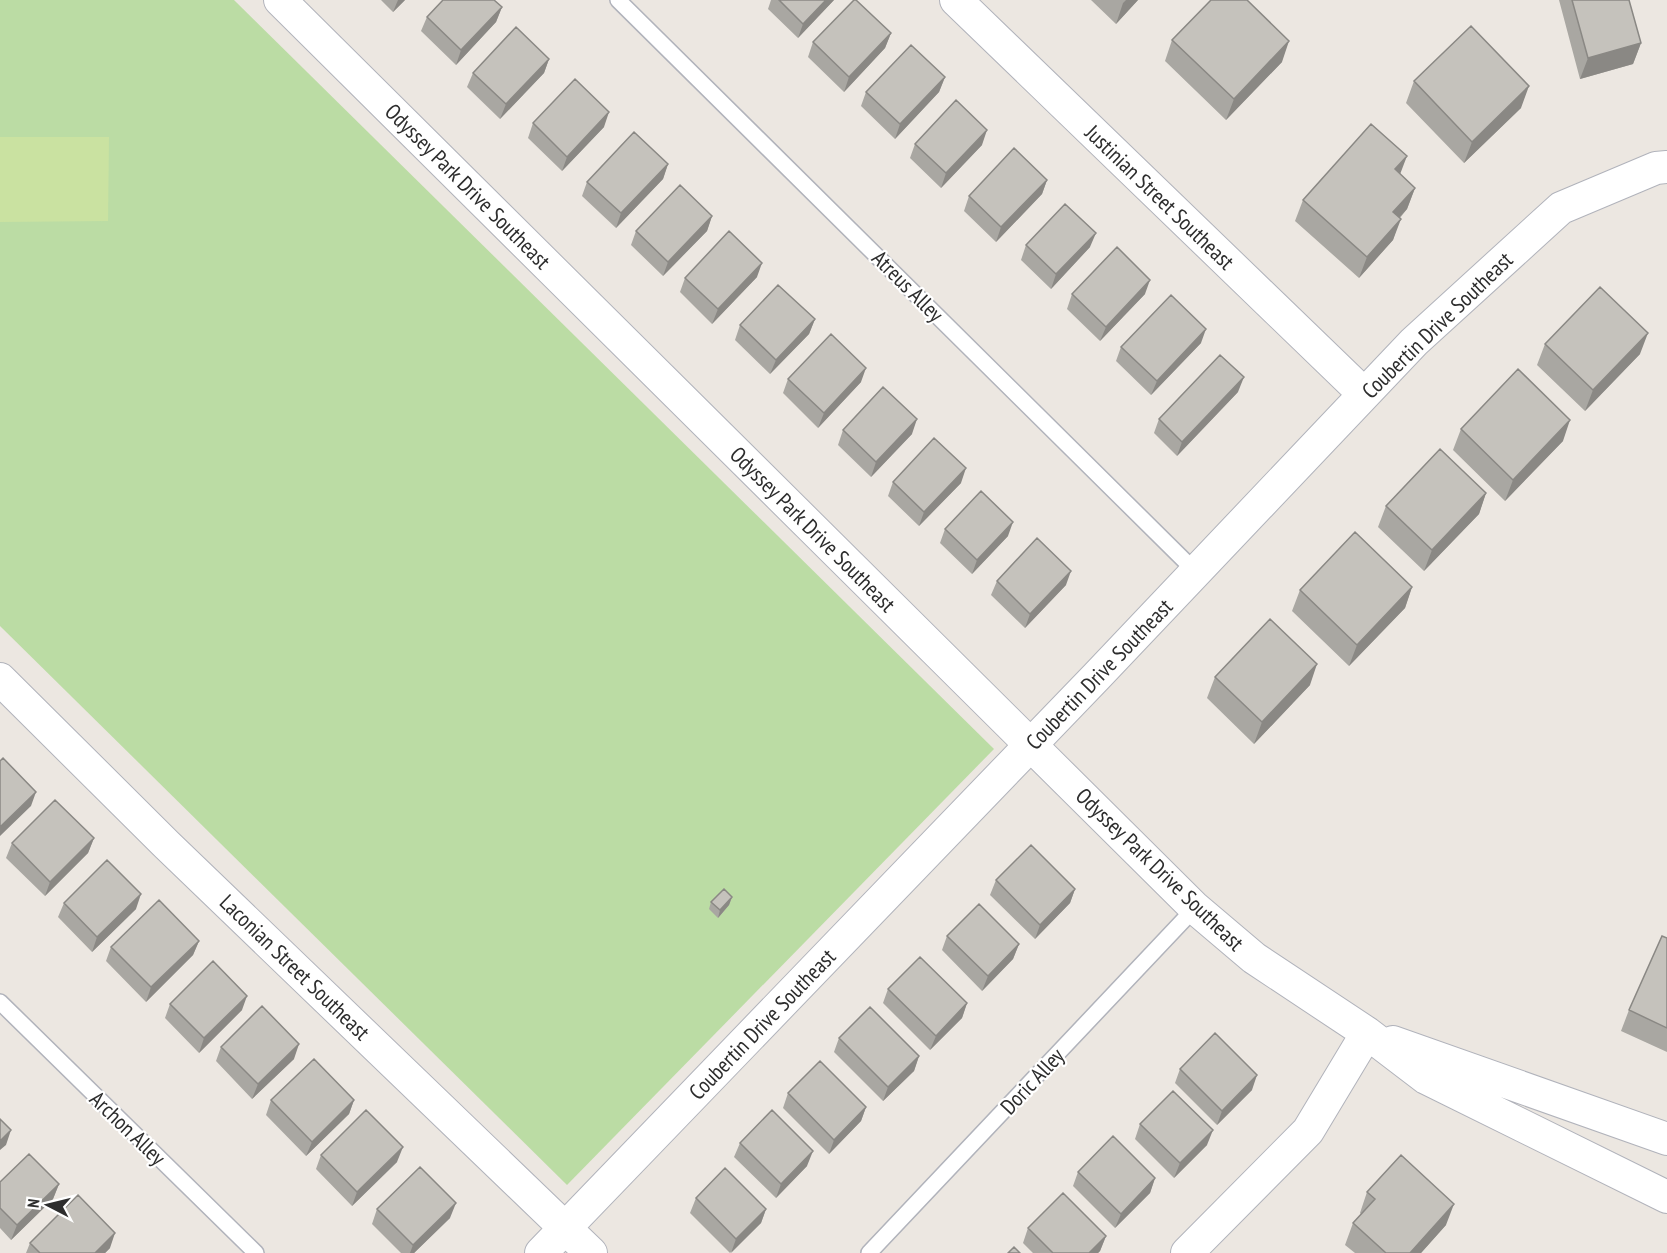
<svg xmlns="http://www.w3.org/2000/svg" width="1667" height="1253" font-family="'PT Sans Narrow',sans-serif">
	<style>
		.green { fill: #bbdca4 }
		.pitch { fill: #cae2a1 }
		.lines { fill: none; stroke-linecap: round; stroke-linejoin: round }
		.lane-casing { stroke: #b1b3bb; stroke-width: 18 }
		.street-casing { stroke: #b1b3bb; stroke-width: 34 }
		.lane { stroke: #fff; stroke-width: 15 }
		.street { stroke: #fff; stroke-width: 32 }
		.wall { fill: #a9a7a2 }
		.shaded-wall { fill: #8a8884 }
		.building { fill: #c5c2bc; stroke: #8a8884; stroke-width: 1.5 }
		.labels { text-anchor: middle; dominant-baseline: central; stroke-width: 4.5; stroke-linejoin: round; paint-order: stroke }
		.street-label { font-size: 22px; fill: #2d2d2d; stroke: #fff }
	</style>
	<rect width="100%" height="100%" fill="#ece7e1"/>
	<path class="green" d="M0,0h234l760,749 -427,436 -567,-559z"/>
	<path class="pitch" d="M0,137h109l-1,84 -108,1z"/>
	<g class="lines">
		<defs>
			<path id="lane" d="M618,0l578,572
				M0,1002l256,251
				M869,1253l326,-345"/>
			<path id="street" d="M280,0l915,908 59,50 113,75 59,45 241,119
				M956,0l408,394
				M0,679l167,166 424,408
				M1393,1042l274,97
				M541,1253l556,-577 317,-334 147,-134 95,-40 11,-1
				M1187,1253l121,-122 59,-98"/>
		</defs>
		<use href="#lane" class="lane-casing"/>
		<use href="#street" class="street-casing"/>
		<use href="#lane" class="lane"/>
		<use href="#street" class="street"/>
	</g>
	<path class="wall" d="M381,0h24l-12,12z
		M771,0h63l-36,38 -30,-29z
		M1091,0h47l-22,24z
		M1559,0h70l12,43 -8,21 -53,15z
		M502,7l-6,15 -40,43 -35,-34 6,-14z
		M891,33l-6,15 -41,44 -36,-35 5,-15z
		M1172,40l110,22 -56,58 -61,-59z
		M549,59l-5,14 -44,46 -33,-32 6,-14z
		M945,77l-6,15 -44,47 -34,-33 5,-14z
		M1414,81l107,27 -57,55 -58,-60z
		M533,123l71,4 -42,44 -34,-33z
		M915,144l67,1 -41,43 -31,-30z
		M668,164l-5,15 -47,49 -34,-32 5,-14z
		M1400,174l15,14 -8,21 -7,9 -7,22 -34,38 -64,-57 8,-21z
		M1047,180l-5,14 -46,48 -32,-31 5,-15z
		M712,216l-5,15 -44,45 -32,-31 5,-14z
		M1026,245l64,2 -39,42 -30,-29z
		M757,277l-45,47 -32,-32 5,-14z
		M1072,294h73l-45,47 -33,-32z
		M815,319l-6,15 -39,40 -35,-34 5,-15z
		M1201,343l-50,52 -35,-34 5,-14z
		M1545,344l95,10 -55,57 -48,-46z
		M788,379l73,3 -43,46 -35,-35z
		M1238,392l-61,64 -23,-23 5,-14z
		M1461,429l102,12 -58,60 -52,-51z
		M843,430l69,4 -41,43 -33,-32z
		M893,482l68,1 -42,43 -31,-30z
		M1486,493l-7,21 -55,57 -46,-44 8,-21z
		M945,529l63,7 -36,38 -32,-31z
		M997,581l69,4 -41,43 -34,-33z
		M1412,587l-7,21 -56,58 -57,-55 8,-21z
		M1215,677l95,8 -56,59 -47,-46z
		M94,838l-6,15 -43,43 -39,-38 6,-15z
		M996,880l79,9 -5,14 -35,36 -45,-44z
		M732,897l-3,8 -11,13 -9,-9 2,-7z
		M64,903l72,6 -44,43 -34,-35z
		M947,936l72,8 -6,15 -31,32 -40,-41z
		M1667,938v114l-46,-21 8,-21z
		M199,941l-6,14 -47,47 -40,-41 5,-14z
		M888,989l79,14 -5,15 -32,32 -47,-47z
		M170,1004l72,6 -43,43 -34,-35z
		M839,1038l80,18 -5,15 -31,30 -49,-49z
		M221,1047l73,12 -42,40 -36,-38z
		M1180,1069l72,21 -35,35 -42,-42z
		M788,1093l78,14 -5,14 -32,33 -46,-46z
		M271,1100h83l-5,14 -43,42 -40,-41z
		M1140,1124l67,21 -33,33 -39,-39z
		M740,1143l67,23 -31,32 -42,-41z
		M321,1155l76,7 -45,44 -36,-37z
		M1078,1172l77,6 -5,15 -35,35 -42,-42z
		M0,1182l59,2 -6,15 -42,41 -11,-12z
		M1367,1192l79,33 -25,28h-66l-10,-8 8,-22 8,-9 -1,-1z
		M696,1198l70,11 -5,14 -31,30 -40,-40z
		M377,1209l73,9 -36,35h-13l-29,-29z
		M1028,1228l78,8 -6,15 -2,2h-65l-10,-10z
		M30,1243l80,5 -5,5h-79z"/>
	<path class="shaded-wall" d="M398,0h7l-12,12z
		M826,0h8l-36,38 5,-14z
		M1126,0h12l-22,24 7,-21z
		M502,7l-6,15 -40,43 5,-15z
		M891,33l-6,15 -41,44 5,-15z
		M1289,41l-7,21 -56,58 8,-21z
		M1641,43l-8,21 -53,15 8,-21z
		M549,59l-5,14 -44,46 6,-15z
		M945,77l-6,15 -44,47 5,-15z
		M1529,86l-8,22 -57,55 8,-21z
		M609,112l-5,15 -42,44 5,-14z
		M987,130l-5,15 -41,43 5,-15z
		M1407,156l-8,21 -4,-8z
		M668,164l-5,15 -47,49 5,-15z
		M1047,180l-5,14 -46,48 5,-15z
		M1415,188l-8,21 -22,24 8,-21z
		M712,216l-5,15 -44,45 5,-14z
		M1401,219l-8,21 -34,38 8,-21z
		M1096,233l-6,14 -39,42 5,-15z
		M762,263l-5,14 -45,47 6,-15z
		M1150,280l-5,14 -45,47 6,-14z
		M815,319l-6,15 -39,40 6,-14z
		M1206,329l-5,14 -50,52 6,-14z
		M1648,333l-8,21 -55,57 8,-21z
		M866,368l-5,14 -43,46 6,-15z
		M1244,377l-6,15 -61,64 5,-14z
		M917,419l-5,15 -41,43 5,-15z
		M1570,420l-7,21 -58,60 8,-21z
		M966,468l-5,15 -42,43 5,-14z
		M1486,493l-7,21 -55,57 8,-21z
		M1013,522l-5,14 -36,38 5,-14z
		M1071,571l-5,14 -41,43 5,-14z
		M1412,587l-7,21 -56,58 8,-21z
		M1317,664l-7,21 -56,59 8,-22z
		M36,792l-5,14 -31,30v-9z
		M94,838l-6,15 -43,43 5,-14z
		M1075,889l-5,14 -35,36 5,-14z
		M141,894l-5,15 -44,43 5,-15z
		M732,897l-3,8 -11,13 2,-8z
		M199,941l-6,14 -47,47 5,-15z
		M1019,944l-6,15 -31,32 6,-15z
		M247,996l-5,14 -43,43 5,-15z
		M967,1003l-5,15 -32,32 6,-14z
		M299,1044l-5,15 -42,40 6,-15z
		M919,1056l-5,15 -31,30 5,-14z
		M1257,1075l-5,15 -35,35 5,-14z
		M354,1100l-5,14 -43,42 6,-14z
		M866,1107l-5,14 -32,33 5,-14z
		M11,1130l-5,15 -6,5v-9z
		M1213,1130l-6,15 -33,33 6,-15z
		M403,1147l-6,15 -45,44 5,-14z
		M813,1151l-6,15 -31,32 5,-14z
		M1155,1178l-5,15 -35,35 6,-14z
		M59,1184l-6,15 -42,41 6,-15z
		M456,1203l-6,15 -36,35h-4l3,-8z
		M1454,1204l-8,21 -25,28h-11z
		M766,1209l-5,14 -30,30 5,-14z
		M115,1233l-5,15 -5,5h-10z
		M1106,1236l-6,15 -2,2h-9z"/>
	<path class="building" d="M443,0h51l8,7 -41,43 -34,-33z
		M779,0h47l-23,24z
		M854,0h2l35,33 -42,44 -36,-35z
		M1211,0h36l42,41 -55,58 -62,-59z
		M1572,0h57l12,43 -53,15z
		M1471,26l58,60 -57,56 -58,-61z
		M516,27l33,32 -43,45 -33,-31z
		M911,45l34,32 -45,47 -34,-32z
		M575,79l34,33 -42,45 -34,-34z
		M956,100l31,30 -41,43 -31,-29z
		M1371,124l36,32 -12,13 20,19 -22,24 8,7 -34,38 -64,-57z
		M634,132l34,32 -47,49 -34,-31z
		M1014,148l33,32 -46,47 -32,-31z
		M680,185l32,31 -44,46 -32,-31z
		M1065,204l31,29 -40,41 -30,-29z
		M729,231l33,32 -44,46 -33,-31z
		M1117,247l33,33 -44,47 -34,-33z
		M778,285l37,34 -39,41 -36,-35z
		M1600,287l48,46 -55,57 -48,-46z
		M1171,295l35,34 -49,52 -36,-34z
		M831,334l35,34 -42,45 -36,-34z
		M1220,355l24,22 -62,65 -23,-23z
		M1518,369l52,51 -57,60 -52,-51z
		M883,387l34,32 -41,43 -33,-32z
		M934,438l32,30 -42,44 -31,-30z
		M1440,449l46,44 -54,57 -46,-44z
		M981,491l32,31 -36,38 -32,-31z
		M1355,532l57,55 -55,58 -57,-55z
		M1037,538l34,33 -41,43 -33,-33z
		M1270,619l47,45 -55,58 -47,-45z
		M3,758l33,34 -36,35v-66z
		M55,800l39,38 -44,44 -38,-39z
		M1031,845l44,44 -35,36 -44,-45z
		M107,860l34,34 -44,43 -33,-34z
		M724,889l8,8 -12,13 -9,-8z
		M159,900l40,41 -48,46 -40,-40z
		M979,904l40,40 -31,32 -41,-40z
		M1662,936l5,2v90l-38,-18z
		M920,957l47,46 -31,33 -48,-47z
		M213,961l34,35 -43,42 -34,-34z
		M262,1006l37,38 -41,40 -37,-37z
		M870,1007l49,49 -31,31 -49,-49z
		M1215,1033l42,42 -35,36 -42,-42z
		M314,1059l40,41 -42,42 -41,-42z
		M820,1061l46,46 -32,33 -46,-47z
		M1173,1091l40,39 -33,33 -40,-39z
		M366,1110l37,37 -46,45 -36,-37z
		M772,1110l41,41 -32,33 -41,-41z
		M0,1119l11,11 -11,11z
		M1113,1136l42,42 -34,36 -43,-42z
		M29,1154l30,30 -42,41 -17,-17v-26z
		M1401,1155l53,49 -44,49h-24l-33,-30 22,-24 -8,-7z
		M420,1167l36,36 -43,42 -36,-36z
		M725,1168l41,41 -30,30 -40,-41z
		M1063,1193l43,43 -17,17h-36l-25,-25z
		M78,1195l37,38 -20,20h-55l-10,-10z
		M1014,1247l6,6h-12z"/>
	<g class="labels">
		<g class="street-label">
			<text transform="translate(468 186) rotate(45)">Odyssey Park Drive Southeast</text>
			<text transform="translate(1160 197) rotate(44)">Justinian Street Southeast</text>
			<text transform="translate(908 286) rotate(45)">Atreus Alley</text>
			<text transform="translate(1437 325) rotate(-44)">Coubertin Drive Southeast</text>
			<text transform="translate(813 529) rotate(45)">Odyssey Park Drive Southeast</text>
			<text transform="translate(1099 674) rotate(-46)">Coubertin Drive Southeast</text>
			<text transform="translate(1160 869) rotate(44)">Odyssey Park Drive Southeast</text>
			<text transform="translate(295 967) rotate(44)">Laconian Street Southeast</text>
			<text transform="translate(762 1024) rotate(-46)">Coubertin Drive Southeast</text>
			<text transform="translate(1032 1081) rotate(-47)">Doric Alley</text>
			<text transform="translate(128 1128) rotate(44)">Archon Alley</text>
		</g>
	</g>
	<g transform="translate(48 1205) rotate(277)" stroke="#ffffff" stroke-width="4.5" paint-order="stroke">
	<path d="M0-4.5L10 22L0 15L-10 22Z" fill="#2d2d2d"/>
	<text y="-9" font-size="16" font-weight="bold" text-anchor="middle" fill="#2d2d2d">N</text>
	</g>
</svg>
